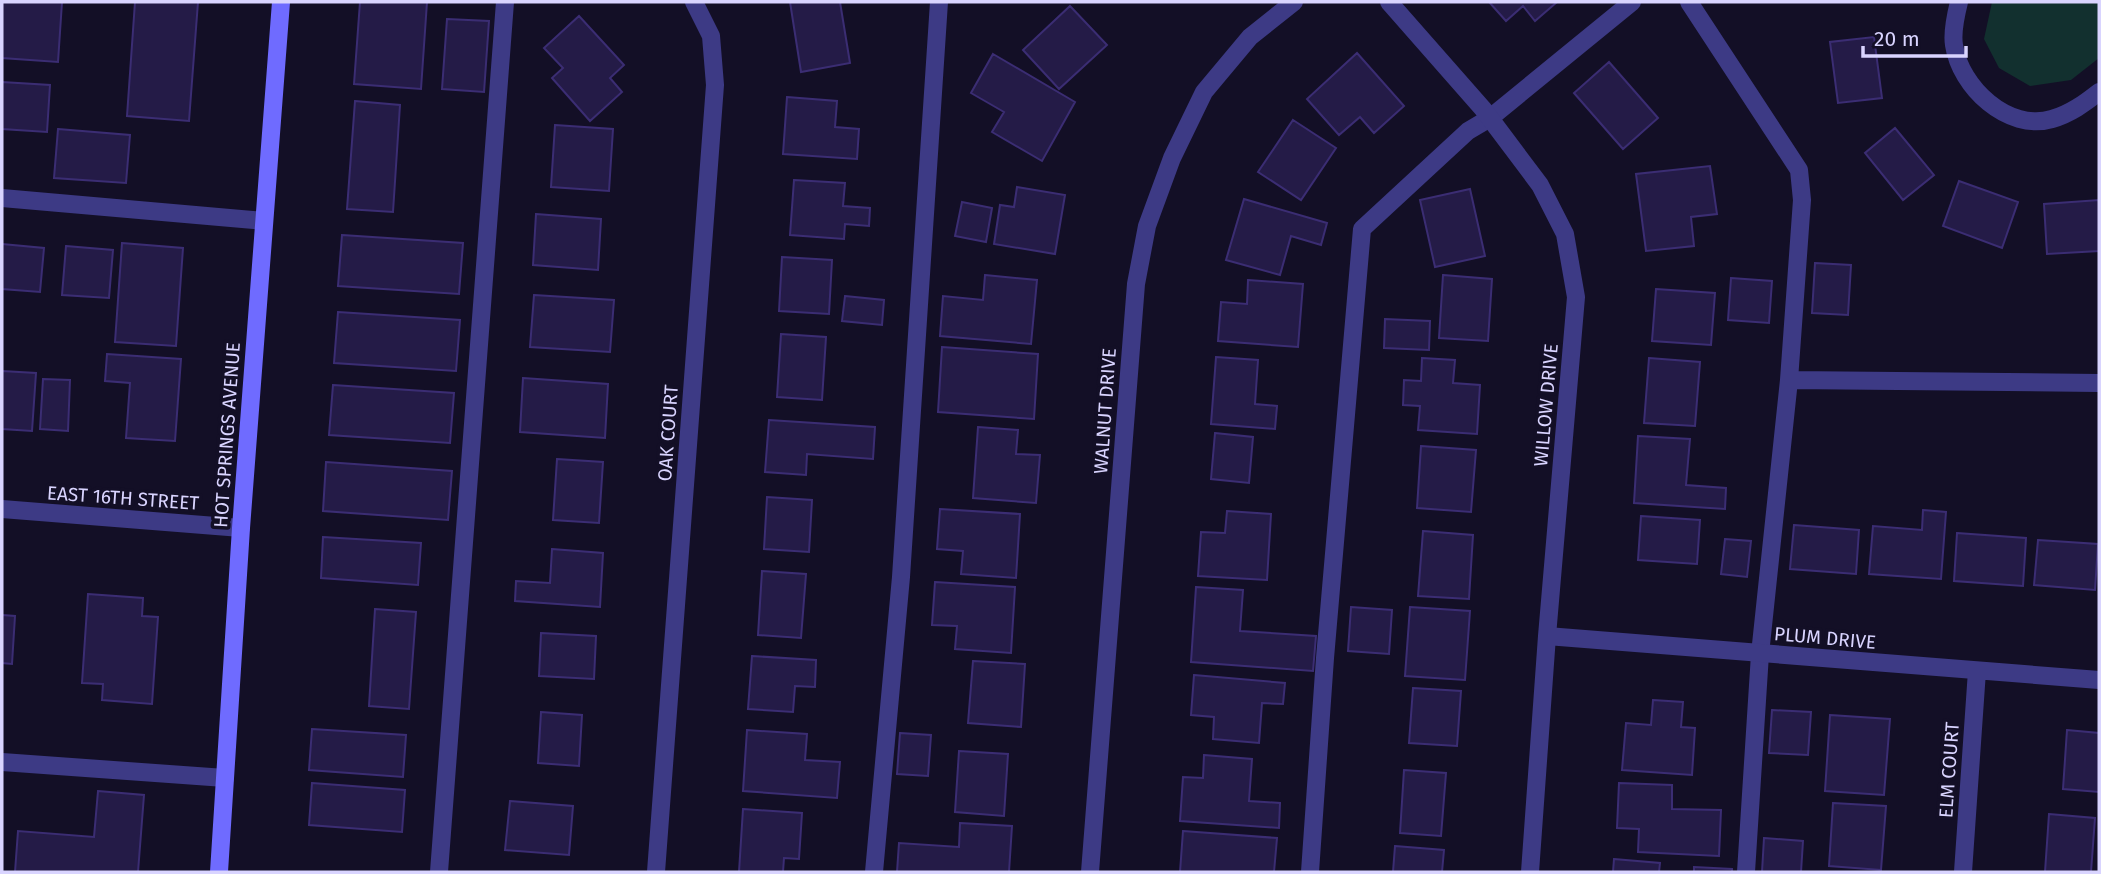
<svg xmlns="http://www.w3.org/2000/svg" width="2101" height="874" font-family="'Fira Sans',sans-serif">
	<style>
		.green { fill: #12302f }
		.building { fill: #241b47; stroke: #3b2d73; stroke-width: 2 }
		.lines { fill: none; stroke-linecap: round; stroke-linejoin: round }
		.lane { stroke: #3d3a85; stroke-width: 18 }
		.street { stroke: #3d3a85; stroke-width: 18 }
		.secondary { stroke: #6f6bff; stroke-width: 18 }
		.labels { text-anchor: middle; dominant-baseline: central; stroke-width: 7; stroke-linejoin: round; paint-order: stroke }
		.street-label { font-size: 19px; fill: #d9d4ff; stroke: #130f26 }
	</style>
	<rect width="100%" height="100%" fill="#130f26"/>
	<path class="green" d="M1992,2h107v56l-28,22 -41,6 -31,-18 -15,-29z"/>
	<path class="building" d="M2,2h60l-4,60 -56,-4z
		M135,2h63l-9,119 -62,-5z
		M360,2h67l-6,87 -67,-5z
		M790,2h50l10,61 -49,9z
		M1489,2h68l-22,19 -12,-15 -17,15z
		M1070,6l37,39 -48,44 -36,-39z
		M579,16l45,49 -14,13 12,14 -32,29 -38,-43 11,-10 -19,-20z
		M447,19l42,2 -5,71 -42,-3z
		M1874,37l8,61 -44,5 -8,-61z
		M1357,53l47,53 -30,27 -14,-16 -21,18 -32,-36z
		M993,54l82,48 -33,59 -50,-29 12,-20 -33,-19z
		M1609,62l49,56 -35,31 -49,-56z
		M2,82l48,3 -3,47 -45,-3z
		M787,97l50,4 -2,26 24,2 -2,30 -74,-5z
		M355,101l45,4 -7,107 -46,-3z
		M1293,120l43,28 -35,52 -43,-28z
		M555,125l58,4 -4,62 -58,-4z
		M1895,128l39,47 -31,25 -38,-47z
		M58,129l72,6 -4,48 -72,-5z
		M1710,166l7,48 -26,3 3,29 -48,5 -10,-77z
		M794,180l51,3 -2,23 27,2 -1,18 -24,-2 -1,15 -54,-4z
		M1959,181l59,21 -16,46 -59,-22z
		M1017,187l48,8 -10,59 -61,-10 6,-39 14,2z
		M1470,189l15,67 -50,11 -15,-67z
		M1244,199l83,24 -6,22 -30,-9 -11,39 -54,-15z
		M2099,200v51l-52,3 -3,-50z
		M962,202l30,6 -6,34 -31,-6z
		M536,214l65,5 -3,51 -65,-5z
		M342,235l121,8 -4,51 -121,-8z
		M122,243l61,5 -7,98 -61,-4z
		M2,244l42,4 -4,44 -38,-3z
		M66,246l47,4 -4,48 -47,-3z
		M782,257l50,3 -3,54 -50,-3z
		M1815,263l36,2 -3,50 -36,-2z
		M985,275l52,5 -6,64 -91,-8 3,-40 40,4z
		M1443,275l49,4 -4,62 -49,-3z
		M1731,278l41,3 -3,42 -41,-3z
		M1248,280l55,4 -5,63 -80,-6 3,-39 26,2z
		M1656,289l59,4 -4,52 -59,-4z
		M534,295l80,5 -4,52 -80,-5z
		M845,296l39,4 -2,25 -40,-4z
		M338,312l122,8 -4,51 -122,-8z
		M1385,319l45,2 -1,29 -45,-2z
		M781,334l45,3 -4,63 -45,-3z
		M942,347l96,7 -4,65 -96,-7z
		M107,354l74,5 -6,82 -49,-3 4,-55 -25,-2z
		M1216,357l42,3 -3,44 22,2 -2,23 -64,-5z
		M1422,358l33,2 -2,23 27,2 -3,49 -59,-4 2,-24 -17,-1 1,-25 17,1z
		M1649,358l51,4 -5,64 -51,-3z
		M2,371l34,2 -4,58 -30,-2z
		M523,378l85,6 -3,54 -85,-6z
		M43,379l27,1 -2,51 -28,-2z
		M333,385l121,8 -4,50 -121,-8z
		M769,420l106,7 -2,32 -66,-5 -1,21 -41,-3z
		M978,427l40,3 -2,24 24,1 -4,48 -63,-5z
		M1215,433l38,4 -4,46 -38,-4z
		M1638,436l52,3 -4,46 40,3 -1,21 -91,-6z
		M1421,446l55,4 -5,62 -54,-4z
		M557,459l46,3 -4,61 -46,-3z
		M326,462l126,9 -4,49 -125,-9z
		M767,497l45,3 -3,52 -45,-3z
		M940,509l80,5 -4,64 -55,-4 2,-23 -26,-2z
		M1923,510l23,2 -5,67 -72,-5 4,-48 49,4z
		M1227,511l44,3 -4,66 -69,-4 3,-44 24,1z
		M1641,516l59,4 -3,44 -59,-4z
		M1794,525l65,5 -3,44 -66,-5z
		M1423,531l50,4 -4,64 -51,-3z
		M1957,533l69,5 -3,48 -69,-5z
		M323,537l98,6 -3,42 -97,-7z
		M1725,539l26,2 -4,36 -26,-3z
		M2038,540l60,4 -3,46 -61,-5z
		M552,549l51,4 -3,54 -85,-6 1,-20 34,2z
		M762,571l44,3 -5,64 -43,-3z
		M935,582l80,5 -4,66 -56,-4 2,-23 -25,-1z
		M1196,587l47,3 -3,41 76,5 -3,35 -122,-9z
		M88,594l55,4 -1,18 16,1 -6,87 -50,-4 1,-16 -21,-1z
		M1351,607l41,3 -3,44 -41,-3z
		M1410,607l60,4 -5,69 -60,-4z
		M375,609l41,3 -7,97 -40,-3z
		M2,615l13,1 -3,48 -10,-1z
		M541,633l55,3 -2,43 -55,-3z
		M752,656l64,4 -1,27 -20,-1 -2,26 -45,-3z
		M973,661l52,3 -4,63 -53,-4z
		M1194,675l91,8 -2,21 -21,-1 -3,40 -46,-4 1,-22 -23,-2z
		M1413,688l48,3 -4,55 -48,-3z
		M1653,700l30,2 -2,25 14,1 -3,47 -70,-5 4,-47 25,2z
		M1772,710l39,2 -3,43 -39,-2z
		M541,712l41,3 -3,51 -41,-3z
		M1830,715l60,4 -6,76 -59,-4z
		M312,729l94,6 -3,42 -94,-7z
		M747,730l60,4 -2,26 35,2 -3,36 -94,-7z
		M2067,730l32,3v59l-36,-3z
		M900,733l31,2 -3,41 -31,-2z
		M959,751l49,3 -4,62 -49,-4z
		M1204,755l48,4 -3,42 31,2 -1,25 -99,-7 3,-44 20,1z
		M1404,770l42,3 -5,63 -41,-3z
		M312,783l93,7 -3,42 -93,-7z
		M1619,783l53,2v24l49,1 -2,46 -81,-4 1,-23 -22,-1z
		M98,791l46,4 -6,77h-123l3,-41 76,6z
		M510,801l63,5 -4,49 -64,-5z
		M1833,803l53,3 -5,64 -52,-4z
		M743,809l59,4 -3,46 -15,-1 -1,14h-44z
		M2049,814l46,4 -4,54h-46z
		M960,823l52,3 -3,46h-112l2,-29 60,4z
		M1183,831l94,7 -3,34h-94z
		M1764,838l39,3 -2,31h-39z
		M1395,846l49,4 -2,22h-49z
		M1614,859l46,4 -1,9h-46z
		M1694,867l38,2v3h-38z"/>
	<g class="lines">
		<path class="lane" d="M1689,2l110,168 3,30 -13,180 -29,274 -14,218
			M2,198l262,23
			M1789,380l310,3
			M2,762l223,16
			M439,872l66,-870
			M874,872l27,-295 38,-575
			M1310,872l15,-214 37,-429 106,-98 22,-13 142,-116"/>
		<path class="street" d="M1389,2l94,107 57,76 25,49 11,63 -29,339 -17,236
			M1959,2c-3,12 -7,31 -5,43 6,42 54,87 98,74 18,-5 33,-16 47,-27
			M2,509l239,19
			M1547,636l552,44
			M656,872l59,-787 -4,-49 -17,-34
			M1090,872l46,-588 11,-58 25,-68 32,-66 46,-55 44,-35
			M1963,872l14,-201"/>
		<path class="secondary" d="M219,872l22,-344 40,-526"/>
	</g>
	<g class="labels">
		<g class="street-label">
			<text transform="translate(1546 405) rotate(-85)">WILLOW DRIVE</text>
			<text transform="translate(1105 411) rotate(-86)">WALNUT DRIVE</text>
			<text transform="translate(668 433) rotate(-86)">OAK COURT</text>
			<text transform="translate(227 435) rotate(-86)">HOT SPRINGS AVENUE</text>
			<text transform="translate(123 498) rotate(4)">EAST 16TH STREET</text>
			<text transform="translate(1825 638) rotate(5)">PLUM DRIVE</text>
			<text transform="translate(1949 770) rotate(-86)">ELM COURT</text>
		</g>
	</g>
	<rect width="2101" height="874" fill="none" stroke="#d9d4ff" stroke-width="7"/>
	<path d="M1863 46v10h103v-10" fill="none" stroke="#d9d4ff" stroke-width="3.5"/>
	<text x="1874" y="46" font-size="21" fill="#d9d4ff" stroke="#130f26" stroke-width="5" paint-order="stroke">20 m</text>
</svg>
